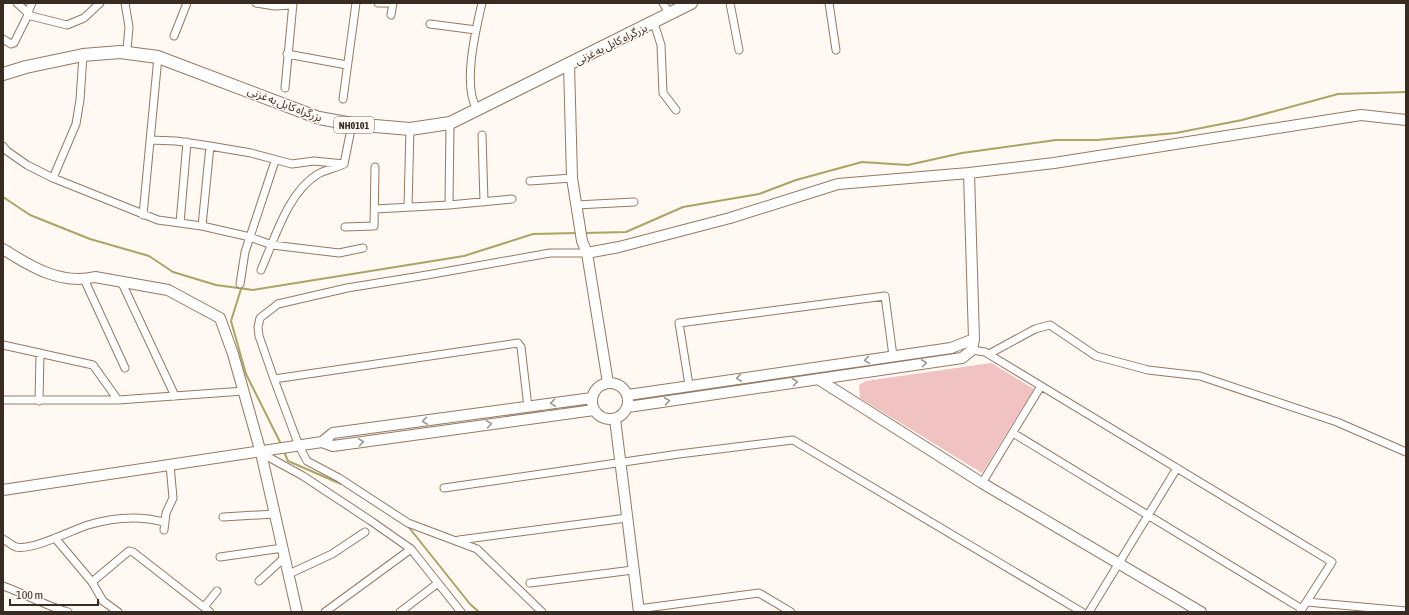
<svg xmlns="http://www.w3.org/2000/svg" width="1409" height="615" font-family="'Asap Condensed','Noto Sans Arabic',sans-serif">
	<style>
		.green { fill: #f0c2c2 }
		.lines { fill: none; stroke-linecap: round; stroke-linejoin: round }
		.stream { stroke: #aaa565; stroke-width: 2 }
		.street-casing { stroke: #957961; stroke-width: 9 }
		.secondary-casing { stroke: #957961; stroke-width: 12 }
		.highway-casing { stroke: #957961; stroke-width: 14 }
		.street { stroke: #fff; stroke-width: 7 }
		.secondary { stroke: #fff; stroke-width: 10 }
		.highway { stroke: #fff; stroke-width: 12 }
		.oneway { stroke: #9c9690 }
		.labels { text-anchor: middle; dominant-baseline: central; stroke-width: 3; stroke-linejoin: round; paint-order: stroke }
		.shield { fill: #fff8f3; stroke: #746961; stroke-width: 1 }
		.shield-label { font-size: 10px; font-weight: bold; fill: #382c22 }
		.street-label { font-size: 11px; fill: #382c22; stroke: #fff8f3 }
	</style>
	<rect width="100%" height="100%" fill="#fff8f3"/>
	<path class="green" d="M991,363l43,26 -52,84 -122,-75 -1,-13 7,-4z"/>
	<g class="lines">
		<path class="stream" d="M3,197l27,18 60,24 59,17 24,16 43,13 37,5 211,-34 69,-22 45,-1
			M584,233l42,-1 57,-25 76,-13 37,-14 66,-18 46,3 54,-12 94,-13h41l79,-7 66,-13 96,-26 68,-2
			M241,289l-10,32 15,53 35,70
			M284,452l4,9 53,23
			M407,525l63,79 9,8"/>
		<defs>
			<path id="street" d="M17,3l14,13 36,9 17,-7 16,-15
				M256,3l19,3 17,-1
				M378,3h14
				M663,3l7,11
				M730,3l9,47
				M829,3l7,47
				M28,12l4,-9
				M391,15l2,-12
				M654,23l7,22 2,48 13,17
				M430,24l46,6
				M174,36l13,-33
				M3,39l8,5 3,-1 15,-30
				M120,52l7,-3 2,-22 -4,-24
				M287,54l60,11
				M285,88l8,-85
				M343,99l13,-96
				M477,109c-15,-23 -1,-80 5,-106
				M482,135l2,67
				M150,140l26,1 34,5 41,7 41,11 22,-3 30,3
				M3,146l4,5 20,14 26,13 105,42 44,6 48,11 22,8 67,8 24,-5
				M344,164l8,-40
				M53,178l23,-54 4,-24 3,-45
				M530,181l42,-3
				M449,205l1,-82
				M576,205l58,-3
				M408,207l2,-78
				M375,209l74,-4 63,-6
				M143,215l15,-158
				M180,223l7,-81
				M202,226l8,-80
				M345,227l29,-1 1,-59
				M261,270c14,-32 27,-78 57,-96 7,-4 18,-6 26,-10
				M84,279l41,89
				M121,281l54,115
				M240,284l5,-32 30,-91
				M3,345l90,20 25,35
				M972,350l13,2 347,210 -32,50
				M989,354l46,-25 15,-4 46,31 52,14 52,6 137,46 69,30
				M274,379l244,-36 3,4 7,60
				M689,385l-10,-62 206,-27 8,60
				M3,400h115l126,-9
				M39,401l1,-48
				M1013,433l289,176
				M261,453l42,23 68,45 40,28 50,63
				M982,483l59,-97
				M444,488l235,-34 114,-14 289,172
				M223,517l52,-3
				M164,530l2,-17 7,-15 -3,-33
				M55,538l37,44 11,19 15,11
				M3,539c4,2 8,6 13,8 16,4 56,-17 72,-22 26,-8 50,-10 76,-3
				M459,540l168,-22
				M220,557l63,-9
				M289,574l43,-20 33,-22
				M259,581l26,-24
				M92,582l37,-31 4,1 77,60
				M530,583l103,-13
				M3,586c23,8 42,20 65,26
				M1307,602l99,9
				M204,607l13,-16
				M638,609l121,-16 32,19
				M325,612l86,-63
				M400,612l38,-29
				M542,612l-65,-63 -69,-26 -69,-45 -32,-17 -8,-15 -25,-67 -15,-43 -1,-9 2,-9 18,-14 69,-16 80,-13 123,-22h37
				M1089,612l88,-144"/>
			<path id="secondary" d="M569,64l3,114 10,63 5,12 21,130
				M3,249c28,18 58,36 92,28l73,13 52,28 13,36 28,99 36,159
				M587,253l32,-6 111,-29 108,-34 131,-11 85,-10 307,-48 45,5
				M818,379l164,104 219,129
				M592 401a18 18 0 1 1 36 0a18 18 0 1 1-36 0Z
				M628,395l323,-47 23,-9
				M628,407l334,-49 10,-8 2,-11 -5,-166
				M615,419l24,193
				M322,442l11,-9 259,-35
				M3,490l319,-48 11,4 261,-36"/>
			<path id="highway" d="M3,74l23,-7 57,-12 37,-3 38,5 161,61 33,6 58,5 40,-6 241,-120"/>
		</defs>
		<use href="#street" class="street-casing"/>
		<use href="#secondary" class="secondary-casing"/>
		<use href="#highway" class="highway-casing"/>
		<use href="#street" class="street"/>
		<use href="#secondary" class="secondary"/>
		<use href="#highway" class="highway"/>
	</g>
	<defs><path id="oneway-chevron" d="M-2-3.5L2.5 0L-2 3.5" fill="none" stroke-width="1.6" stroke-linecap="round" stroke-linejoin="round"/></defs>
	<g class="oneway">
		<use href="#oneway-chevron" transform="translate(867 360) rotate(172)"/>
		<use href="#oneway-chevron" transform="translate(924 363) rotate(-8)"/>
		<use href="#oneway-chevron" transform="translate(739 378) rotate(172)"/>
		<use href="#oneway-chevron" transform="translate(795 382) rotate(-8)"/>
		<use href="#oneway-chevron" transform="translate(667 401) rotate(-8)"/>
		<use href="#oneway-chevron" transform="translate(553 403) rotate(172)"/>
		<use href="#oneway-chevron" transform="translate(425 421) rotate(172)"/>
		<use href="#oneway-chevron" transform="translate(489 424) rotate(-8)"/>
		<use href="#oneway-chevron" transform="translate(361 442) rotate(-8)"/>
	</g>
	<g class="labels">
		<rect class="shield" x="334" y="117" width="40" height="16" rx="3"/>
		<g class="shield-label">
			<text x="354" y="125">NH0101</text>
		</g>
		<g class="street-label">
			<text transform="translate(611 44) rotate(-26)">بزرگراه کابل به غزنی</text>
			<text transform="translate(285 104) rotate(21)">بزرگراه کابل به غزنی</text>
		</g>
	</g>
	<rect width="1409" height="615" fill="none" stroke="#382c22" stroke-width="8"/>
	<path d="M10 599v6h88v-6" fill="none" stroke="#382c22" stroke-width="2"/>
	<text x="16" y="599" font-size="12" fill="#382c22" stroke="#fff8f3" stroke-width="3" paint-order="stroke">100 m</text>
</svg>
